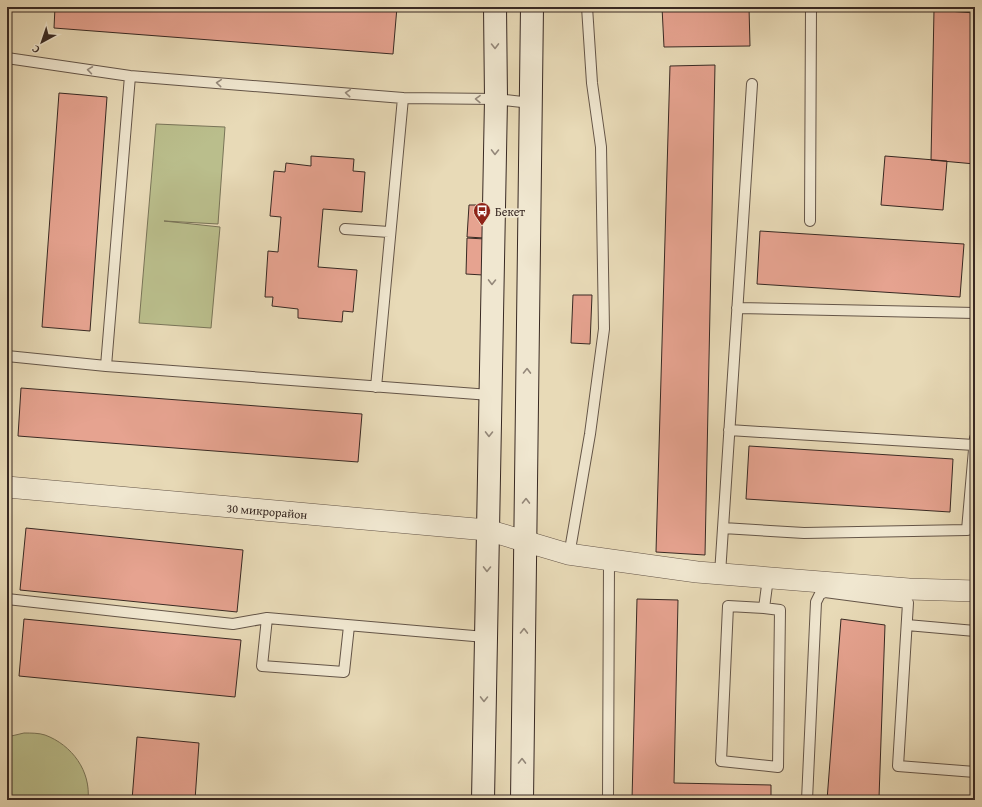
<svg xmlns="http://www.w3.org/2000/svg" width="982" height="807" font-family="'Gentium Book Plus',serif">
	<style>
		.green { fill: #babe8c; stroke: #797458 }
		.building { fill: #e6a390; stroke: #382923 }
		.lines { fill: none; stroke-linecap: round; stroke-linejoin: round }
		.service-casing { stroke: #645548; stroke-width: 12 }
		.minor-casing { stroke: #645548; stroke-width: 22 }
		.secondary-casing { stroke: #382923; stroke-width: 24 }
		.service { stroke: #f0e7d0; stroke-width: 10 }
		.minor { stroke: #f0e7d0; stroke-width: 21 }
		.secondary { stroke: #f0e7d0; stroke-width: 22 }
		.oneway { stroke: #94887a }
		.labels { text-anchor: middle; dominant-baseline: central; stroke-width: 3.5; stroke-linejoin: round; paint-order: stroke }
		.poi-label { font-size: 12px; fill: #382923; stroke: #f0e7d0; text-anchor: start }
		.street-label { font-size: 12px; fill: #382923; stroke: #f0e7d0 }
	</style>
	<rect width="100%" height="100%" fill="#e8dab7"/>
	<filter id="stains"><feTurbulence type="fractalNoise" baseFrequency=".005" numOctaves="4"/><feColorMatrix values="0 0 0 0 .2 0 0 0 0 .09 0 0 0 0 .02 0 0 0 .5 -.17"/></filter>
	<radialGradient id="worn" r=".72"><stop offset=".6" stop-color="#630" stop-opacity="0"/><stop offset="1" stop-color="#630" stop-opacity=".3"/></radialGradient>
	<path class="green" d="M156,124l69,3 -7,97 -54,-3 56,6 -9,101 -72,-5z
		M24,733c7,0 15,0 21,2 27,10 46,36 43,65h-81v-63z"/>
	<path class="building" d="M55,7h342l-4,47 -339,-26z
		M662,7h87l1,39 -86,1z
		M934,10l41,3v151l-44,-4z
		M715,65l-10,490 -49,-3 14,-486z
		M59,93l48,4 -17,234 -48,-4z
		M311,156l43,3 -1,12 12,1 -3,40 -39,-3 -5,58 39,3 -4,42 -10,-1 -1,11 -44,-4v-9l-26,-3 1,-9h-8l3,-46 10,1 3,-35 -11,-1 4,-45 11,1 1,-9 25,3z
		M885,156l62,5 -4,49 -62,-5z
		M469,205h17l-2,33 -17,-1z
		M760,231l204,13 -4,53 -203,-13z
		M467,238l18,1 -2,36 -17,-1z
		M573,295h19l-2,49 -19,-1z
		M21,388l341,26 -4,48 -340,-26z
		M749,446l204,13 -3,53 -204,-13z
		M26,528l217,22 -6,62 -217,-22z
		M637,599l41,1 -4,183 97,2v15h-139z
		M24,619l217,21 -6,57 -216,-21z
		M841,619l44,6 -6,173 29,2h-81z
		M137,737l62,6 -4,57h-63z"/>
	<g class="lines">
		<defs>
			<path id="service" d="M7,58l123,18 273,22 93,1 35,4
				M810,221l1,-214
				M345,229l44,3
				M737,308l238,5
				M7,356l99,10 384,29
				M106,366l24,-290
				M376,387l27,-289
				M729,430l245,15
				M723,528l81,5 163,-3 8,-92
				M568,554l3,-10 19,-110 14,-105 -3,-182 -9,-64 -5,-76
				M720,574l32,-490
				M7,599l226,25 34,-6
				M764,608l-36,-2 -7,155 57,6 2,-157 -16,-2 4,-30
				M907,625l68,6
				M349,626l-5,46 -82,-6 5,-48 218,19
				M608,800l1,-239
				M807,800l9,-198 4,-8 5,-2 83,11 -10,163 77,6"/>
			<path id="minor" d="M7,487l480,43 81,24 129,18 212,17 66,2"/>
			<path id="secondary" d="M483,800l13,-701 -1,-92
				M522,800l10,-793"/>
		</defs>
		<use href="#service" class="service-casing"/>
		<use href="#minor" class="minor-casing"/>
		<use href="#secondary" class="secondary-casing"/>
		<use href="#service" class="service"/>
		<use href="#minor" class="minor"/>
		<use href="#secondary" class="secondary"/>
	</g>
	<defs><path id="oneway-chevron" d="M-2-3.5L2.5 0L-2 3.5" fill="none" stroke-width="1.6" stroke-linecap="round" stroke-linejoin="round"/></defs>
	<g class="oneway">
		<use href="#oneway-chevron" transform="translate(495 46) rotate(89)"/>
		<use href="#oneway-chevron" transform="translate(90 70) rotate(-172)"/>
		<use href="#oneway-chevron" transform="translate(219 83) rotate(-175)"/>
		<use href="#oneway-chevron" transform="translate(348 93) rotate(-175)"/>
		<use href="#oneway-chevron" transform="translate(478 99) rotate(-179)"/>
		<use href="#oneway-chevron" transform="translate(495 152) rotate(91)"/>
		<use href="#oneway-chevron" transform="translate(492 282) rotate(91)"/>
		<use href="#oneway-chevron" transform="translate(527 371) rotate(-89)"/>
		<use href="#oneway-chevron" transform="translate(489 434) rotate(91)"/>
		<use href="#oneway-chevron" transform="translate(526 501) rotate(-89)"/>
		<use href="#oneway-chevron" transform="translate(487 569) rotate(91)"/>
		<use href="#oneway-chevron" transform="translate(524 631) rotate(-89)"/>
		<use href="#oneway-chevron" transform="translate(484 699) rotate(91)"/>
		<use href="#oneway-chevron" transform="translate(522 761) rotate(-89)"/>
	</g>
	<defs>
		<symbol id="bus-pin" viewBox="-11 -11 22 30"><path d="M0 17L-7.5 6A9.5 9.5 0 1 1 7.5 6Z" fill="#8f2418" stroke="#f0e7d0"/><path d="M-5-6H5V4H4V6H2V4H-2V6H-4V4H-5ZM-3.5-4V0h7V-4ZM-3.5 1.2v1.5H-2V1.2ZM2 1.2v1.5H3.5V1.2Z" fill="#fff"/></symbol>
	</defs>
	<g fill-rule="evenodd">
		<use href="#bus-pin" x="472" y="201" width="20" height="27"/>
	</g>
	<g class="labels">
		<g class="poi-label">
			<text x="495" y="211">Бекет</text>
		</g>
		<g class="street-label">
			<text transform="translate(267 511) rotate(5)">30 микрорайон</text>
		</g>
	</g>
	<rect width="982" height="807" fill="none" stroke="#e8dab7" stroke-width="24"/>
	<rect x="8" y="8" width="966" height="791" fill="none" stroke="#382923" stroke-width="2"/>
	<rect x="12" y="12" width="958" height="783" fill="none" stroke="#382923"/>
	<g transform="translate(42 42) rotate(220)" stroke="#f0e7d0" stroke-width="3" paint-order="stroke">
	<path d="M0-3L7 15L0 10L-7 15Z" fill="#382923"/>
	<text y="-6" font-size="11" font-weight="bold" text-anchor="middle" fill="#382923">С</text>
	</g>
	<rect width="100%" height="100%" filter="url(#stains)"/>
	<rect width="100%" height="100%" fill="url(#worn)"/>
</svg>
